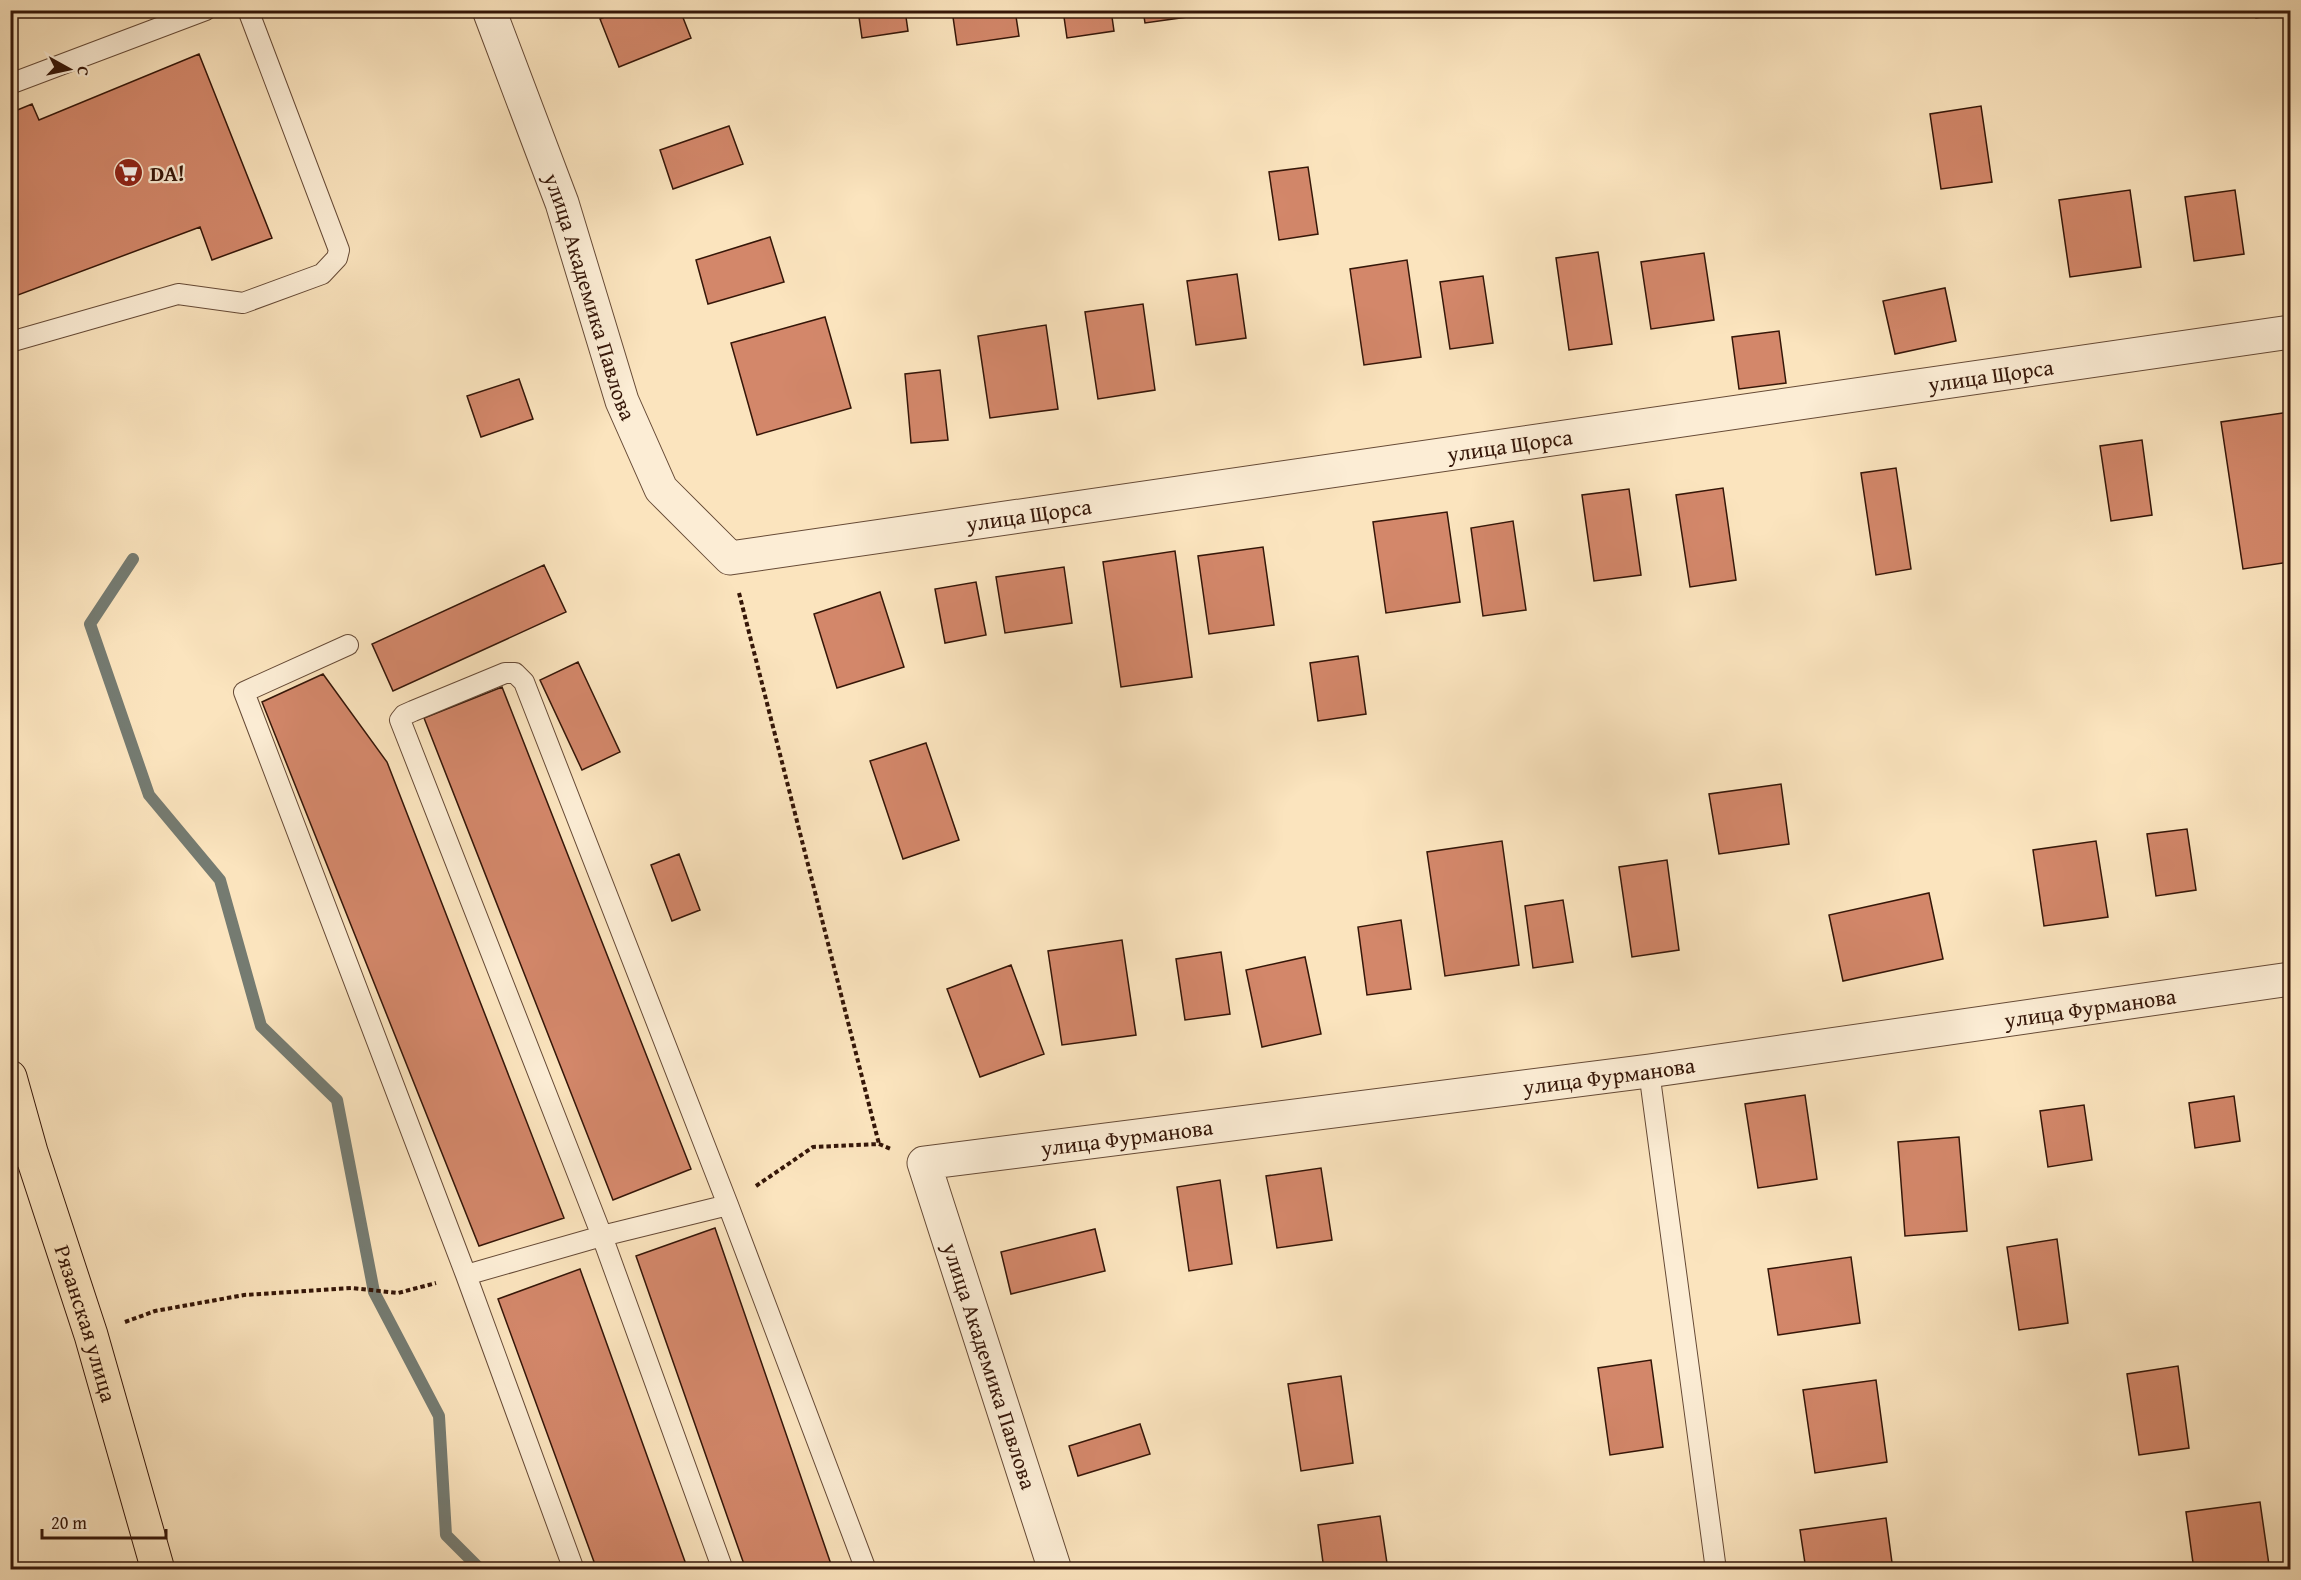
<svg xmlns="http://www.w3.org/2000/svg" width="2301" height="1580" font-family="'Gentium Book Plus',serif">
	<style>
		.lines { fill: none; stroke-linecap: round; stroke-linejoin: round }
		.stream { stroke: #757b71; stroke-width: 12 }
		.building { fill: #d3876a; stroke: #351608; stroke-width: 1.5 }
		.lane-casing { stroke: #664a36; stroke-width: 22 }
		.street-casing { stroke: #664a36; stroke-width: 35 }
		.primary-casing { stroke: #351608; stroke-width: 35 }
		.path { stroke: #351608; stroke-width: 4; stroke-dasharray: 4.5 3; stroke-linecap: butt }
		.lane { stroke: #fcedd5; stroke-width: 20 }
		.street { stroke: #fcedd5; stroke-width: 33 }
		.primary { stroke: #fbe4be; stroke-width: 33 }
		.labels { text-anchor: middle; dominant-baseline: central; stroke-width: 4.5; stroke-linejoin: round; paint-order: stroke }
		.poi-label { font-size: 22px; font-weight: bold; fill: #351608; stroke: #fcedd5; text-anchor: start }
		.street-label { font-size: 22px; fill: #351608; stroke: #fcedd5 }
	</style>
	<rect width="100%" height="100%" fill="#fbe4be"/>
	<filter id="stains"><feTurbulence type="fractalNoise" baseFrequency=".00333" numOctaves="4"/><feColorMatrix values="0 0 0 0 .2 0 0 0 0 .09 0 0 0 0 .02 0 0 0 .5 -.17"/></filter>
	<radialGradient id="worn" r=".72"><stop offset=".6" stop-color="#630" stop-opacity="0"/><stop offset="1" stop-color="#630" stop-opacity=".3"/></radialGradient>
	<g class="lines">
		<path class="stream" d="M133,559l-43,65 59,171 71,85 41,146 76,74 37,192 65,124 7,119 35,35"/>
	</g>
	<path class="building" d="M620,10h60l11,28 -72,29 -19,-48z
		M858,10h47l3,21 -46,7z
		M952,10h63l4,26 -62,9z
		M1063,10h48l3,21 -47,7z
		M1143,10h43l1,7 -42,6z
		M1230,10h28l-27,5z
		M1750,10h20l-20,4z
		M2255,10h35v3l-34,5z
		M199,54l73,184 -60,22 -12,-33 -190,71v-185l22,-9 7,16z
		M1981,106l11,76 -51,7 -11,-75z
		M729,126l14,38 -70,25 -13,-39z
		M1308,167l10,67 -39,6 -10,-68z
		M2130,190l11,77 -71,10 -11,-77z
		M2235,190l9,64 -50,7 -9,-64z
		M770,237l14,45 -76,22 -12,-44z
		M1598,252l14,92 -43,6 -13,-92z
		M1704,253l10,67 -63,9 -10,-67z
		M1407,260l14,97 -57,8 -14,-96z
		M1237,274l9,64 -50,7 -9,-64z
		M1483,276l10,67 -43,6 -10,-67z
		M1945,288l11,53 -61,13 -12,-53z
		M1143,304l12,86 -57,9 -13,-87z
		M825,317l26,91 -94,27 -26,-92z
		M1046,325l12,84 -68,9 -12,-82z
		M1779,331l7,52 -47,6 -7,-52z
		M940,370l8,70 -37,3 -6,-69z
		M519,379l14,40 -52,18 -14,-41z
		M2290,412v150l-47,7 -22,-147z
		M2142,440l10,75 -41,6 -11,-75z
		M1896,468l15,101 -35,6 -15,-102z
		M1723,488l13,92 -46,7 -14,-92z
		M1629,489l12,86 -47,6 -12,-86z
		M1447,512l13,90 -74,11 -13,-91z
		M1513,521l13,89 -43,6 -12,-88z
		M1263,547l11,78 -65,9 -11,-78z
		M1175,551l17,126 -71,10 -18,-125z
		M544,565l22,47 -173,79 -21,-47z
		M1064,567l8,56 -67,10 -9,-56z
		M976,582l10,53 -41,8 -10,-54z
		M880,592l24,75 -67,21 -23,-74z
		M1358,656l8,58 -48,7 -8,-58z
		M578,662l42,90 -38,18 -42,-90z
		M323,674l64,88 177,456 -85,28 -217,-544z
		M502,687l189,482 -78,31 -189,-482z
		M926,743l33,97 -56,19 -33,-98z
		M1781,784l8,60 -70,10 -10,-60z
		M2187,829l9,61 -40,6 -9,-62z
		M1502,841l17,124 -74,11 -18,-124z
		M2096,841l12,76 -64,9 -11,-76z
		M679,854l21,56 -28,11 -21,-56z
		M1667,860l12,90 -47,7 -13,-90z
		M1929,893l14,66 -100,22 -14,-66z
		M1563,900l10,62 -40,6 -8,-62z
		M1401,920l10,69 -44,6 -9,-68z
		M1122,940l14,95 -74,10 -14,-94z
		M1221,952l9,62 -45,6 -9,-61z
		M1305,957l16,77 -59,13 -16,-77z
		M1011,965l33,89 -64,23 -33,-88z
		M1805,1095l12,84 -59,9 -13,-84z
		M2234,1096l6,45 -45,7 -6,-45z
		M2084,1105l8,55 -44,7 -8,-56z
		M1959,1137l8,94 -62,5 -7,-94z
		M1321,1168l11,72 -55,8 -11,-72z
		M1220,1180l12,84 -43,7 -12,-84z
		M715,1228l118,342h-87l-110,-314z
		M1095,1229l10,42 -94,23 -10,-42z
		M2057,1239l11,84 -49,7 -12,-83z
		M1851,1257l9,66 -82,12 -10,-66z
		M580,1269l108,301h-91l-99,-271z
		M1651,1360l12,87 -53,8 -12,-87z
		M2178,1366l11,82 -50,7 -12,-81z
		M1341,1376l12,87 -52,8 -13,-87z
		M1876,1380l11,82 -72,11 -12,-83z
		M1140,1424l10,30 -72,22 -9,-30z
		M2260,1502l9,63 -30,5h-45l-8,-58z
		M1380,1516l8,54h-64l-6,-45z
		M1886,1518l7,52h-87l-6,-40z"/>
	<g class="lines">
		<defs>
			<path id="lane" d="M10,84l196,-74
				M10,342l168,-48 65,9 79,-29 15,-16 2,-8 -91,-240
				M348,645l-104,47 222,583 108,295
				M1649,1071l67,499
				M10,1159l21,-7
				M466,1275l136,-39 126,-31
				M723,1570l-121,-334 -202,-516 4,-5 9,-4 92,-38h10l9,9 204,523 138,365"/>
			<g id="street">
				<path id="s1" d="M489,10l73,193 60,198 39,88 69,69 1560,-226"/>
				<path id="s2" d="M1055,1570l-131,-407 725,-92 641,-92"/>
			</g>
			<g id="primary">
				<path id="s3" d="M10,1077l21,75 60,183 67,235"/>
			</g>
		</defs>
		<use href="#lane" class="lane-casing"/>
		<use href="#street" class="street-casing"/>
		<use href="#primary" class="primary-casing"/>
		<path class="path" d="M739,593l140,551
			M756,1186l57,-39 66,-3 12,5
			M125,1322l30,-11 89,-16 108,-7 46,5 38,-10"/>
		<use href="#lane" class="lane"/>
		<use href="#street" class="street"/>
		<use href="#primary" class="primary"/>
	</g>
	<defs>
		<symbol id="supermarket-disc" viewBox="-11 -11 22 22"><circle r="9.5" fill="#8f2418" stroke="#fcedd5"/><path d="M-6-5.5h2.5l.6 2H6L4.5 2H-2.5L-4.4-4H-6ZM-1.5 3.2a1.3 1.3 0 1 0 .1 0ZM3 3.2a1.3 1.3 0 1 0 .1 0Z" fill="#fff"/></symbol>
	</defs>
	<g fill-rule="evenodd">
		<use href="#supermarket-disc" x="112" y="156" width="33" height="33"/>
	</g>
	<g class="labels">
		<g class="poi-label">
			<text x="150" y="173">DA!</text>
		</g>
		<g class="street-label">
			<text stroke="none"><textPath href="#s1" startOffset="304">улица Академика Павлова</textPath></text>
			<text stroke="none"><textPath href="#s1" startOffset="1881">улица Щорса</textPath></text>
			<text stroke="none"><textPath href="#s1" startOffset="1395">улица Щорса</textPath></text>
			<text stroke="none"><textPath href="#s1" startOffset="909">улица Щорса</textPath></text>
			<text stroke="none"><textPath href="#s2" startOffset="1604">улица Фурманова</textPath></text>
			<text stroke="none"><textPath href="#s2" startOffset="1118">улица Фурманова</textPath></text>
			<text stroke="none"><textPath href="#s2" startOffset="632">улица Фурманова</textPath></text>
			<text stroke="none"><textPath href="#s3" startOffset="258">Рязанская улица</textPath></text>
			<text transform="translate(990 1366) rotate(72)">улица Академика Павлова</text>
		</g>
	</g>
	<rect width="2301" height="1580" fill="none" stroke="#fbe4be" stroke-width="36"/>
	<rect x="12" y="12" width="2277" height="1556" fill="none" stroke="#351608" stroke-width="3"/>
	<rect x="18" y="18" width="2265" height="1544" fill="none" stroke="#351608" stroke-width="1.5"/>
	<g transform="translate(69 69) rotate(98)" stroke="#fcedd5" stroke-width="4.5" paint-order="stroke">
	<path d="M0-4.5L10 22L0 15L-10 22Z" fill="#351608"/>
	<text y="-9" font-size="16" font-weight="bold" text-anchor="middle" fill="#351608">С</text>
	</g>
	<path d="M42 1529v9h124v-9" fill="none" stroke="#351608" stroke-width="3"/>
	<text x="51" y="1529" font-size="18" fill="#351608" stroke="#fcedd5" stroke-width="4.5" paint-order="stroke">20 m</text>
	<rect width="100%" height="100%" filter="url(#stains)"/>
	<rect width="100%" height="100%" fill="url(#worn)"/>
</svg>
